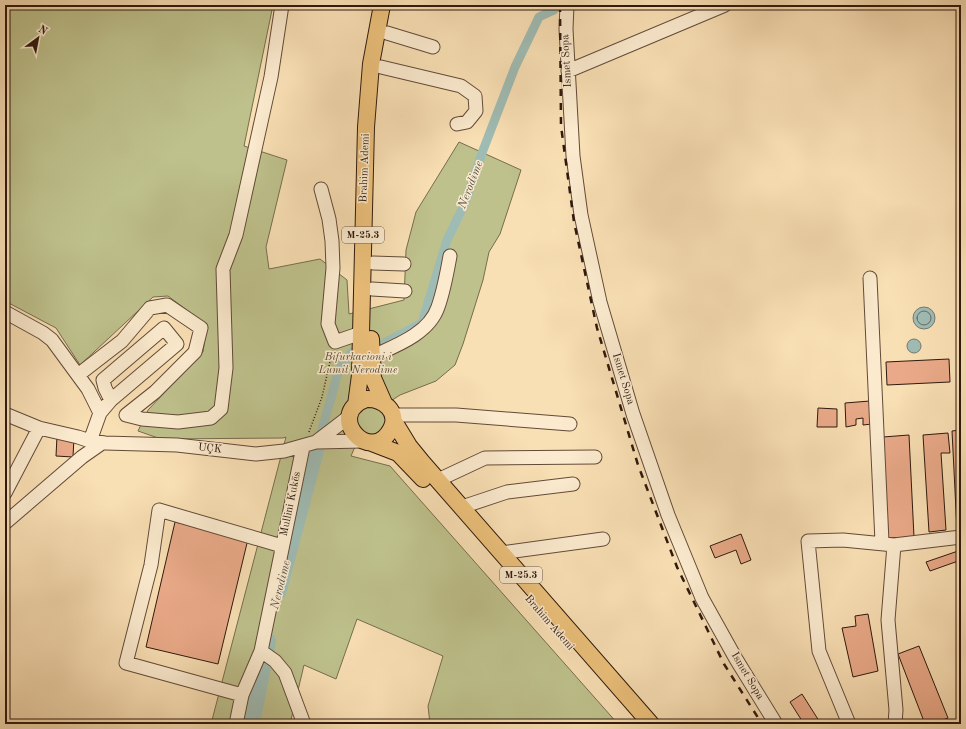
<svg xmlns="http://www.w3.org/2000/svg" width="966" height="729" font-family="'Old Standard TT',serif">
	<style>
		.green { fill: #bec18c; stroke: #766d4d }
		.water { fill: #9fbcb4; stroke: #727b72 }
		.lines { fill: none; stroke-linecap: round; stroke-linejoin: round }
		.shore { stroke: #676a61; stroke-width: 1 }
		.canal { stroke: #9fbcb4; stroke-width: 9 }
		.river { stroke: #9fbcb4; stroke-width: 16 }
		.building { fill: #eaaa89; stroke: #2f190e }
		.minor-casing { stroke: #624a38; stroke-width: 15 }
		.major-casing { stroke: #2f190e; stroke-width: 18 }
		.path { stroke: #2f190e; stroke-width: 1.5; stroke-dasharray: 1 2; stroke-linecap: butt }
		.minor { stroke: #fbeace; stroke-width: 13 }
		.major { stroke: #ecc07a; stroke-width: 16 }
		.rail { stroke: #2f190e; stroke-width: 2.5; stroke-dasharray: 7 7; stroke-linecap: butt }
		.labels { text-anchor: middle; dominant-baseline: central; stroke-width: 3; stroke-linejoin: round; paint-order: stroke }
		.shield { fill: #fbeace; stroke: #6c5848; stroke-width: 1 }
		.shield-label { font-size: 10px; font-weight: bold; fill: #2f190e }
		.street-label { font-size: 11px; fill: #2f190e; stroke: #fbeace }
		.park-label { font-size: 11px; font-style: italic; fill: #5a4b34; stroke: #fbeace }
		.water-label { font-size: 12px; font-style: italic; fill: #565248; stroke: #fbeace }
	</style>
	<rect width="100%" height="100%" fill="#f9dfb4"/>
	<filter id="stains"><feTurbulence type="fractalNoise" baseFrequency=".005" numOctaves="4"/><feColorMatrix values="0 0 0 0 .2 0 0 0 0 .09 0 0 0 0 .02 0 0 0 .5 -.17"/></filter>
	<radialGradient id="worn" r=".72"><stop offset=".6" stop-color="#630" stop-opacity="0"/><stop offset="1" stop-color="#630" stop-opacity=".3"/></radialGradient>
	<path class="green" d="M5,5h268l-29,141 43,14 -21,87 3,22 51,-10 27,21 2,34 55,-14 2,-50 10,-38 43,-70 62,28 -21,64 -11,18 -6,28 -20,64 -8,21 -19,16 -36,14 -20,13 5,7 1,9 -10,11 -15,-2 -10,23 39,10 228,258h-188l-2,-18 15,-50 -86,-37 -21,60 -32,-14 -14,59h-79l75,-287 -3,1 -122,1 -23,-8 10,-21 55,-58 4,-27 -39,-29 -15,1 -73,68 -24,-37 -51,-27v-38l3,-6 -3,-2z"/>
	<path class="water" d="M913 318a11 11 0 1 1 22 0a11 11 0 1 1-22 0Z
		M907 346a7 7 0 1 1 14 0a7 7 0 1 1-14 0Z"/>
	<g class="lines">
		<path class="shore" d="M917 318a7 7 0 1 1 14 0a7 7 0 1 1-14 0Z"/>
		<path class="canal" d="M377,347l45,-24 25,-83 18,-37 17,-50 33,-86 24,-50 15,-7
			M320,437l19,-68 13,-17"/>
		<path class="river" d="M278,593l39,-146
			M252,724l16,-83"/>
	</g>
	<path class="building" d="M949,359l1,23 -63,3 -1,-23z
		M870,401l2,23 -9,1v-7l-7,1v6l-10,2 -1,-24z
		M818,408l19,1v18h-20z
		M960,430l1,100h-4l-5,-99z
		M948,433l2,20h-9l5,77 -17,2 -6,-97z
		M909,435l5,102 -26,1 -5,-101z
		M57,436l17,1 -1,20 -17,-1z
		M175,522l73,17 -30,125 -72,-17z
		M741,534l10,26 -10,4 -5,-14 -21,8 -5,-12z
		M961,550v10l-31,11 -4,-9z
		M868,614l10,57 -25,6 -11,-49 14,-2 -1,-10z
		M919,646l29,72 -15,6h-8l-27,-70z
		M802,694l19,30h-17l-14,-22z"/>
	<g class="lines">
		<defs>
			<path id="minor" d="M567,5l-1,24 7,127 8,59 19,87 33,112 35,101 34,83 34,61 40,65
				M387,33l46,14
				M381,67l80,19 14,10 1,15 -9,11 -10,2
				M568,71l157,-66
				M321,189l8,30 3,22 1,27 -5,56 7,18 26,-9
				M373,263l31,1
				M870,278l12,264
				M372,289l33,2
				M5,312l38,21 9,7 36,49 12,24
				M371,357c24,-11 58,-23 67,-50 6,-17 9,-34 12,-51
				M78,375l44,-34 28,-33 17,-3 34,23 -6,24 -40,40 -29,23 16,4 36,3 33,-4 10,-9 5,-41 -3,-99 13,-34 35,-158 11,-72
				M5,414l34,14 39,9 12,4 15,2 72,2 79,9 28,-3 32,-9 47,-1
				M394,415h62l114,9
				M90,441l10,-28 11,-13 66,-56 -13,-16 -61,52 2,8 6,12
				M316,442l34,-26
				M438,480l47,-22 110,-1
				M5,493l34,-65
				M462,507l45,-15 66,-8
				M5,523l77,-66 20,-14
				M501,553l102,-14
				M261,651l14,10 10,12 19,51
				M242,695l-116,-32 25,-98 8,-55 123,36
				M236,724l6,-29 19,-44 42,-204
				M849,724l-30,-73 -11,-110 35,-1 51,5
				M895,724l1,-14 -8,-90 6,-75 67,-8"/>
			<path id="major" d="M371,339l2,39 11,25
				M366,399c17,-1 34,13 25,30 -20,38 -67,-14 -25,-30z
				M356,405l4,-30 6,-248 5,-63 11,-59
				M395,423l14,23 13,16 229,262
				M372,443l26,10 25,26"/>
		</defs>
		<use href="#minor" class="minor-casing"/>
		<use href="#major" class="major-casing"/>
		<path class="path" d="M309,432l13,-35 10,-44"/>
		<use href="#minor" class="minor"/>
		<use href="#major" class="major"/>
		<path class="rail" d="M560,5l1,121 13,96 23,106 41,137 39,102 47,97 38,60"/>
	</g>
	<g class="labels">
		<g class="shield">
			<rect x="342" y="227" width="42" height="16" rx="3"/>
			<rect x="500" y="567" width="42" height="16" rx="3"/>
		</g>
		<g class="shield-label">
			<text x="363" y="235">M-25.3</text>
			<text x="521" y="575">M-25.3</text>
		</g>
		<g class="street-label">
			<text transform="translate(567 61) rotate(-93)">Ismet Sopa</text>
			<text transform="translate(365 168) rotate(-88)">Brahim Ademi</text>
			<text transform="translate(623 379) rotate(73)">Ismet Sopa</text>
			<text transform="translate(210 449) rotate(6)">UÇK</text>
			<text transform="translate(291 504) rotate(-78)">Mullini Kukës</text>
			<text transform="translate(549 623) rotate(49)">Brahim Ademi</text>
			<text transform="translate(747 676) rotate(59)">Ismet Sopa</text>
		</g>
		<g class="park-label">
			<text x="358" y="357">Bifurkacioni i<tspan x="358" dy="13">Lumit Nerodime</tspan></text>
		</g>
		<g class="water-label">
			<text transform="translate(471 185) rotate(-69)">Nerodime</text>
			<text transform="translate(281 585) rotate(-76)">Nerodime</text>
		</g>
	</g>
	<rect width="966" height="729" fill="none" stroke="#f9dfb4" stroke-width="20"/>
	<rect x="6" y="6" width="954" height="717" fill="none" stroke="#2f190e" stroke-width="2"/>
	<rect x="10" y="10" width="946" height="709" fill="none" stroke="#2f190e"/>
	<g transform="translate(38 38) rotate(32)" stroke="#fbeace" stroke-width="3" paint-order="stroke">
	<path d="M0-3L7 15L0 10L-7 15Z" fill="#2f190e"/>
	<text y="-6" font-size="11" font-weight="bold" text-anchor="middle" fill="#2f190e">N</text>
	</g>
	<rect width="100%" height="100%" filter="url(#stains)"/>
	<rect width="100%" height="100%" fill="url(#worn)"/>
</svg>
